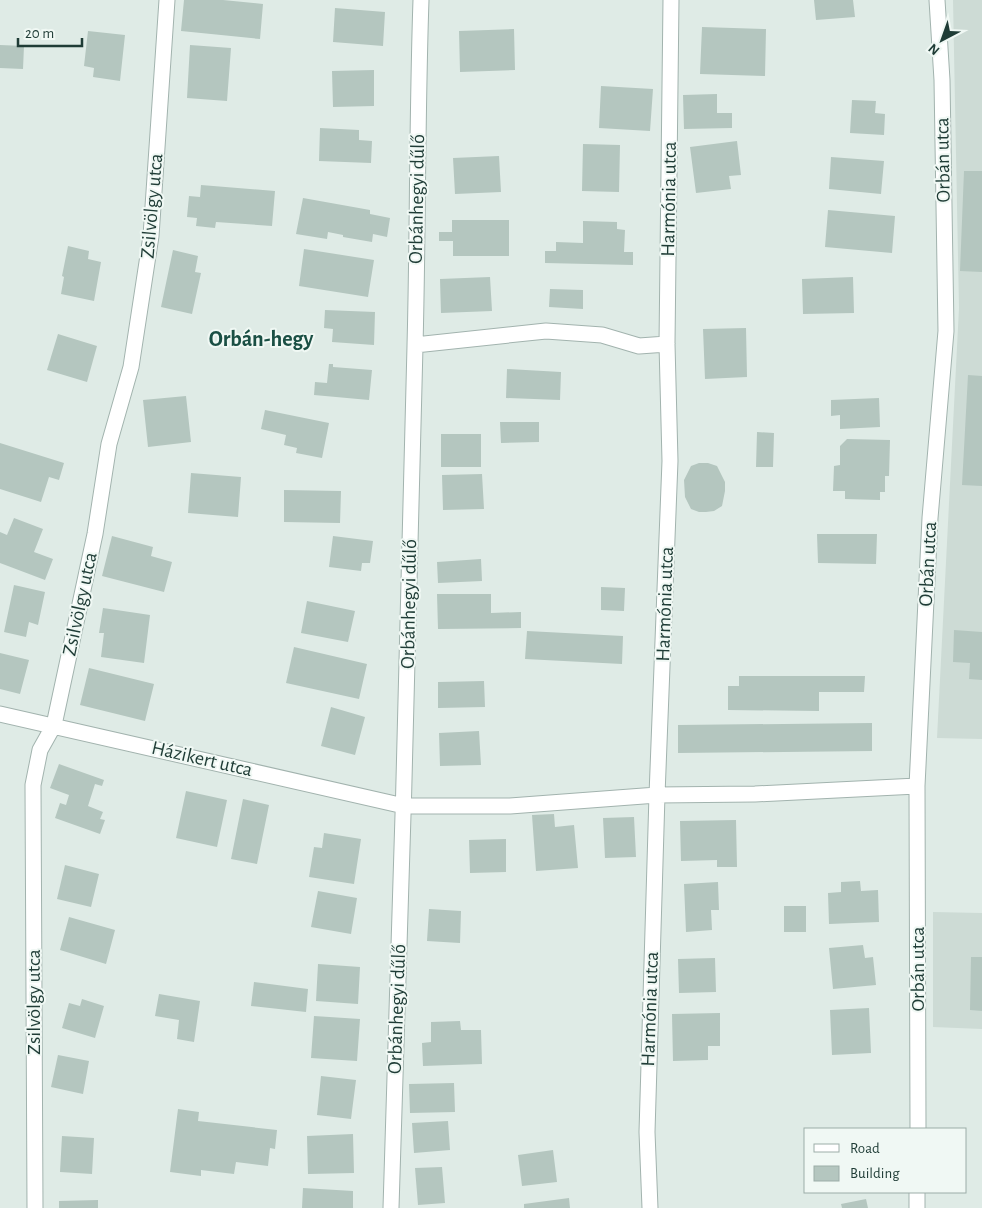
<svg xmlns="http://www.w3.org/2000/svg" width="982" height="1208" font-family="'Alegreya Sans',sans-serif">
	<style>
		.built { fill: #cddbd5 }
		.building { fill: #b4c6bf }
		.lines { fill: none; stroke-linecap: round; stroke-linejoin: round }
		.minor-casing { stroke: #a2b3ae; stroke-width: 17 }
		.minor { stroke: #fff; stroke-width: 15 }
		.labels { text-anchor: middle; dominant-baseline: central; stroke-width: 4; stroke-linejoin: round; paint-order: stroke }
		.street-label { font-size: 20px; fill: #1f3c36; stroke: #f0f8f4 }
		.quarter-label { font-size: 22px; font-weight: bold; fill: #1a4f44; stroke: #f0f8f4 }
	</style>
	<rect width="100%" height="100%" fill="#dfebe6"/>
	<path class="built" d="M953,0h29v739l-45,-1 22,-430z
		M933,912l49,1v116l-49,-2z"/>
	<path class="building" d="M184,0h39l40,4 -3,35 -79,-8z
		M814,0h39l2,17 -39,3z
		M335,8l50,4 -2,34 -50,-4z
		M702,27l64,2 -1,47 -65,-2z
		M514,29l1,41 -55,2 -1,-41z
		M88,31l37,4 -5,46 -27,-4 1,-9 -10,-2z
		M0,45l24,1 -1,23 -23,-1z
		M190,45l41,3 -4,53 -40,-3z
		M374,70v36l-41,1 -1,-36z
		M601,86l52,3 -3,42 -51,-3z
		M717,94v19h15v15l-48,1 -1,-34z
		M852,100l24,1 -1,12 10,1 -1,21 -34,-2z
		M320,128l39,2v10l13,1 -1,22 -52,-2z
		M737,141l4,34 -12,1 2,13 -35,4 -6,-46z
		M583,144l37,1 -1,47 -37,-1z
		M499,156l2,36 -46,2 -2,-36z
		M831,157l53,4 -3,33 -52,-5z
		M964,171h18v101l-22,-1z
		M201,185l74,6 -3,35 -56,-4 -1,6 -19,-2 1,-8 -10,-1 2,-21 11,1z
		M303,198l67,12v4l20,4 -3,19 -14,-3 -1,8 -29,-5v-2l-15,-3 -1,7 -31,-5z
		M828,210l67,6 -3,37 -67,-6z
		M452,220h57v36h-56v-15h-14v-9h13z
		M583,221l34,1v7l8,1 -1,22h9v13l-88,-2v-12h11v-9l27,1z
		M68,246l21,5 -1,8 13,3 -7,39 -33,-7 3,-17 -2,-1z
		M304,249l70,11 -6,37 -69,-11z
		M173,250l25,6 -3,16 6,1 -9,41 -31,-7z
		M490,277l2,34 -51,2 -1,-34z
		M853,277l1,36 -51,1 -1,-35z
		M550,289l33,1v19l-34,-2z
		M325,310l50,2 -1,33 -42,-3 1,-13 -9,-1z
		M746,328l1,49 -42,2 -2,-50z
		M58,334l39,12 -10,36 -40,-12z
		M329,364h4v3l39,3 -3,30 -55,-5 1,-13 12,1z
		M507,369l54,3 -1,28 -54,-2z
		M968,375l14,1v110l-20,-1z
		M186,396l5,46 -43,5 -5,-47z
		M879,398l1,29 -40,2v-14l-9,1v-16z
		M265,410l64,13 -7,35 -26,-5 1,-5 -13,-3 2,-10 -25,-6z
		M500,422h39v20l-38,1z
		M757,432l17,1 -1,34h-17z
		M441,434h40v33h-40z
		M847,439l43,1 -1,36h-4v16h-5v8l-35,-1v-8h-12l1,-25 6,-1v-19z
		M0,443l64,20 -5,17 -10,-3 -8,25 -41,-13z
		M699,463h9l9,3 8,16v9l-3,15 -8,5 -8,1h-7l-8,-3 -6,-12 -1,-17 7,-14z
		M191,473l50,4 -3,40 -50,-4z
		M482,474l2,35 -41,1 -1,-35z
		M284,490l57,1 -1,32 -56,-1z
		M14,518l29,11 -9,23 19,7 -8,21 -45,-17v-31l7,3z
		M817,534h60l-1,30 -58,-1z
		M112,536l41,11 -2,9 21,6 -8,30 -62,-16z
		M333,536l40,5 -3,22h-8l-1,8 -32,-4z
		M481,559l1,22 -44,2 -1,-21z
		M14,585l31,7 -7,33 -9,-3 -3,15 -22,-5z
		M601,587l24,1 -1,23 -23,-1z
		M437,594h54v19l30,-1v16l-83,1z
		M307,601l48,10 -7,31 -47,-9z
		M103,608l47,7 -6,48 -43,-6 3,-24h-5z
		M954,630l28,2v48l-13,-1 1,-16 -17,-1z
		M527,631l96,5 -1,28 -97,-5z
		M294,647l73,17 -8,35 -73,-16z
		M0,653l29,7 -9,34 -20,-5z
		M89,668l65,16 -9,37 -65,-16z
		M739,676h126l-1,16h-45v19l-91,-1v-24h11z
		M484,681l1,26 -47,1v-26z
		M331,707l34,10 -10,38 -34,-9z
		M872,723v28l-194,2v-28z
		M479,731l2,34 -41,1 -1,-33z
		M59,764l45,16 -2,6 -7,-2 -7,22 15,6 -3,7 5,1 -5,14 -45,-16 5,-15 6,2 3,-10 -19,-7z
		M186,791l41,9 -10,47 -41,-9z
		M243,799l26,6 -12,59 -26,-5z
		M554,814l1,13 19,-2 4,43 -42,3 -4,-56z
		M634,817l2,40 -31,1 -2,-40z
		M736,820l1,47h-20v-7l-36,1 -1,-40z
		M324,833l37,6 -7,45 -45,-7 5,-30 8,1z
		M506,839v33l-36,1 -1,-33z
		M65,865l34,9 -8,33 -34,-8z
		M860,881l1,10 17,-1 1,32 -50,2 -1,-31 13,-1v-10z
		M718,882l1,28h-8l1,20 -26,2 -2,-48z
		M318,891l39,7 -6,36 -40,-7z
		M784,906h22v26h-22z
		M429,909l32,2 -1,32 -33,-2z
		M69,917l46,13 -9,34 -46,-14z
		M863,945l2,13 8,-1 3,28 -43,4 -4,-41z
		M971,957h11v54l-12,-1z
		M715,958l1,34 -37,1 -1,-34z
		M318,964l42,3 -2,37 -42,-3z
		M254,982l54,7 -2,23 -55,-6z
		M159,994l41,7 -6,41 -17,-3 2,-19 -24,-4z
		M82,999l22,7 -9,32 -33,-10 7,-25 11,3z
		M869,1008l2,45 -39,2 -2,-45z
		M720,1013v33h-12v14l-35,1 -1,-47z
		M314,1016l46,3 -3,42 -46,-3z
		M460,1021l1,9h20l1,34 -59,2 -1,-23 9,-1v-20z
		M58,1055l31,6 -6,33 -32,-7z
		M321,1076l35,4 -5,39 -34,-4z
		M454,1083l1,29 -45,1 -1,-29z
		M178,1109l21,3 -1,9 79,9 -2,19 -5,-1 -2,18 -32,-4 -2,12 -33,-4v6l-31,-4z
		M448,1121l2,29 -36,3 -2,-30z
		M353,1134l1,39 -46,1 -1,-38z
		M62,1136l32,2 -2,36 -32,-2z
		M553,1150l4,32 -35,4 -4,-31z
		M442,1167l3,36 -27,2 -3,-37z
		M303,1188l50,3v17h-51z
		M569,1198l1,10h-46v-4z
		M866,1199l2,9h-26l-1,-4z
		M98,1200v8h-39v-7z"/>
	<g class="lines">
		<defs>
			<path id="minor" d="M415,345l131,-14 56,4 37,11 28,-2
				M0,714l404,92h106l147,-11 98,-1 162,-8
				M918,1129l-1,-343 13,-268 16,-187 -4,-251 -5,-80
				M35,1208l-2,-423 7,-35 14,-25 41,-191 14,-90 22,-77 20,-131 16,-236
				M391,1208c9,-287 18,-575 24,-862 3,-115 2,-231 6,-346
				M650,1208l-3,-76 10,-337 13,-334 -3,-117 4,-344
				M917,1208v-16"/>
		</defs>
		<use href="#minor" class="minor-casing"/>
		<use href="#minor" class="minor"/>
	</g>
	<g class="labels">
		<g class="street-label">
			<text transform="translate(943 160) rotate(-91)">Orbán utca</text>
			<text transform="translate(417 199) rotate(-89)">Orbánhegyi dűlő</text>
			<text transform="translate(669 199) rotate(-89)">Harmónia utca</text>
			<text transform="translate(152 206) rotate(-85)">Zsilvölgy utca</text>
			<text transform="translate(928 564) rotate(-87)">Orbán utca</text>
			<text transform="translate(80 604) rotate(-78)">Zsilvölgy utca</text>
			<text transform="translate(409 604) rotate(-89)">Orbánhegyi dűlő</text>
			<text transform="translate(665 604) rotate(-88)">Harmónia utca</text>
			<text transform="translate(202 759) rotate(13)">Házikert utca</text>
			<text transform="translate(918 969) rotate(-90)">Orbán utca</text>
			<text transform="translate(34 1002) rotate(-90)">Zsilvölgy utca</text>
			<text transform="translate(397 1009) rotate(-88)">Orbánhegyi dűlő</text>
			<text transform="translate(650 1009) rotate(-88)">Harmónia utca</text>
		</g>
		<g class="quarter-label">
			<text x="261" y="339">Orbán-hegy</text>
		</g>
	</g>
	<rect x="804" y="1128" width="162" height="65" fill="#f0f8f4" stroke="#9cada8"/>
	<rect x="814" y="1144" width="25" height="8" fill="#ffffff" stroke="#9cada8"/>
	<text x="850" y="1153" font-size="15" fill="#1f3c36">Road</text>
	<rect x="814" y="1166" width="25" height="15" fill="#b4c6bf" stroke="#9cada8"/>
	<text x="850" y="1178" font-size="15" fill="#1f3c36">Building</text>
	<g transform="translate(942 40) rotate(221)" stroke="#f0f8f4" stroke-width="4" paint-order="stroke">
	<path d="M0-4L9 19L0 12L-9 19Z" fill="#1f3c36"/>
	<text y="-8" font-size="14" font-weight="bold" text-anchor="middle" fill="#1f3c36">N</text>
	</g>
	<path d="M18 38v8h64v-8" fill="none" stroke="#1f3c36" stroke-width="2.5"/>
	<text x="25" y="38" font-size="15" fill="#1f3c36" stroke="#f0f8f4" stroke-width="4" paint-order="stroke">20 m</text>
</svg>
